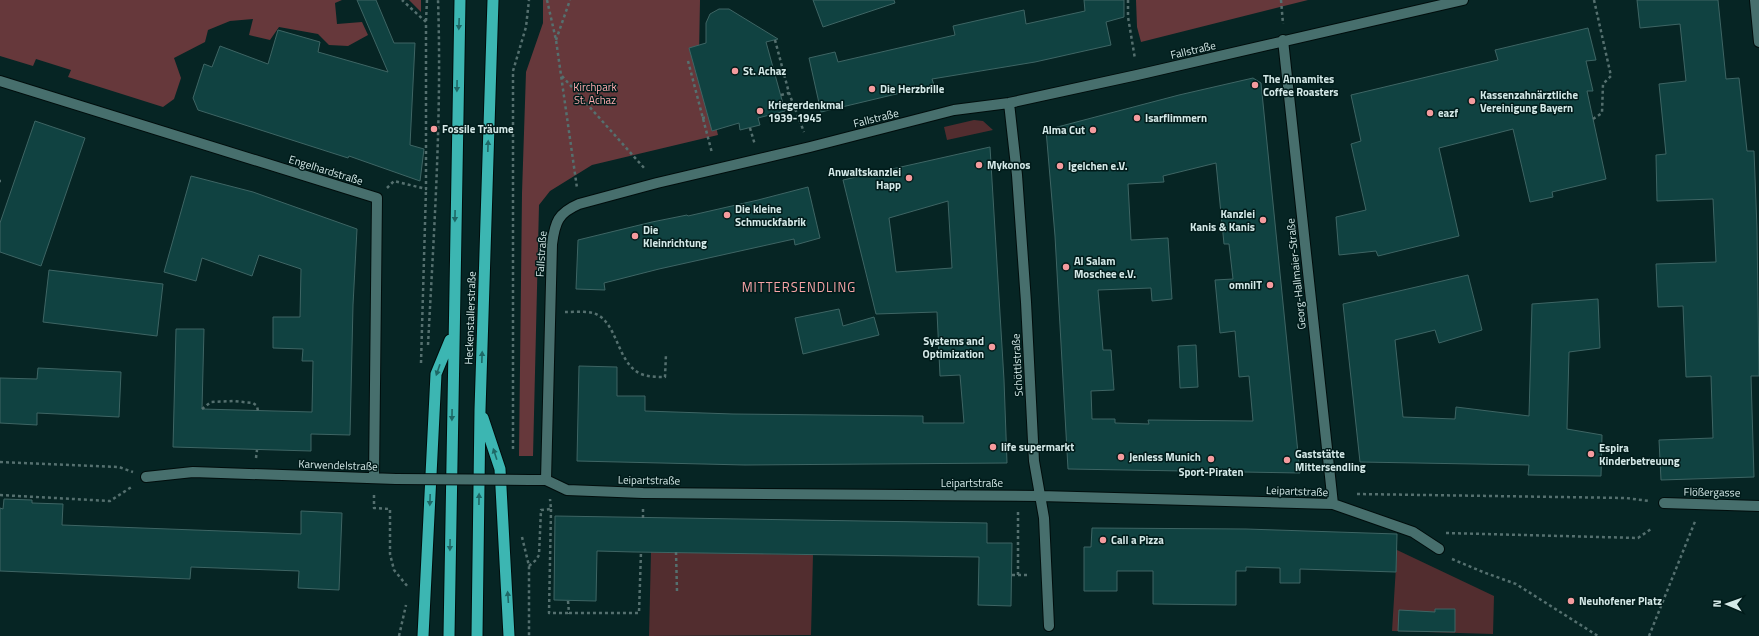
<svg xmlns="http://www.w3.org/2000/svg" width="1759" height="636" font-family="'Titillium Web',sans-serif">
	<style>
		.green { fill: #522d2f }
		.forest { fill: #66383b }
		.building { fill: #104241; stroke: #3e6564; fill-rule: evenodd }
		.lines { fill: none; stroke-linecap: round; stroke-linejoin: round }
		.minor-casing { stroke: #000d0c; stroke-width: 12 }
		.trunk-casing { stroke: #000d0c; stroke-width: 13 }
		.path { stroke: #55706f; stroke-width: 2.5; stroke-dasharray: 3 3; stroke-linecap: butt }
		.minor { stroke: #476f6d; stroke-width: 10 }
		.trunk { stroke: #3cb6b2; stroke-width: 11 }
		.minor-bridge-casing { stroke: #000d0c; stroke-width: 12; stroke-linecap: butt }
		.minor-bridge { stroke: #476f6d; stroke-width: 10 }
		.oneway { fill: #1e6866 }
		.poi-dot { fill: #f59b9e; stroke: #001b1a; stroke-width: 1.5 }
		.labels { text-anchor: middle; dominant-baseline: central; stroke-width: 3; stroke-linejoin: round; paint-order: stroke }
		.street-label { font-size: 11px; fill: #d4e9e8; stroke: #001b1a }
		.poi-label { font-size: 11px; font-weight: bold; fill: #d4e9e8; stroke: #001b1a; text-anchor: start }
		.park-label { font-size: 11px; fill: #fdacaf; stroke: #001b1a }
		.quarter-label { font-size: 13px; letter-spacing: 1px; fill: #f8a4a7; stroke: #001b1a }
	</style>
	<rect width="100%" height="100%" fill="#062524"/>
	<path class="green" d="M974,120l9,1 10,9 -46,10 -3,-13z
		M1397,550l97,46 -1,38 -101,-3z
		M651,552l162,3 -2,80 -162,1z"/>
	<path class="forest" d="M0,0h342l-7,3 2,21 25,-2 6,13 -20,11 -19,-1 -11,-11 -39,-7 -9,13 -21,-5 4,-16 -23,2 -22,9 -3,12 -31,16 7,20 -7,21 -11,8 -95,-30 3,-7 -35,-11 -3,7 -33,-10z
		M409,0h12v12z
		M543,0h157l-1,56 19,79 -126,30 -42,26 -11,14 -6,251h-14l3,-263 4,-121 17,-49z
		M1136,0h172l-167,42 -4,-15z"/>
	<path class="building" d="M357,0h19l18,43h21l-5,102 14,4 -4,32 -71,-25 -1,2 -150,-48 -5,-12 11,-34 8,3 8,-21 48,18 10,-34 42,12 -2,10 70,20z
		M813,0h81l1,3 -72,24z
		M1084,0h40v17l-18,5 5,23 -76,17 -103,17 2,6 -113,27 -12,-54 26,-6 3,10 117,-27 -2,-9 71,-16 2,14 59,-13z
		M1637,0h81l8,79 13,-1 8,73h7l3,78 2,147h-8l3,101 -93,3 -2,-40 54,-2 -2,-62 -25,1 -3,-71 -25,1 -2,-43 60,-2 -3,-63 -56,2 -1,-46 10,-1 -7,-70 27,-3 -6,-57 -40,4z
		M719,9h10l49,30 -12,3 19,69 -27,7 2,7 -20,5 -1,-7 -27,8 -23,-83 17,-5v-20l4,-9z
		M1588,28l8,32 -10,1 7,30h-6l19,88 -54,13 1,5 -23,5 -17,-73 -74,19 20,88 -81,20 -2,-5 -37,4 -3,-38 30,-7 -15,-66 10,-3 -10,-46 147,-35 -3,-10z
		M1253,78l8,5 39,390 -232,-4 -13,-233 -9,-106 133,-35zM1216,163l8,81h5l4,35 -18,1 5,53 15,-2 4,46 10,-1 4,45 -105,-1 1,4 -34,-1v-4h-23l-1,-28 23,-1 -3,-40h-8l-5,-60 53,-2 1,13 20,-2 -4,-61 -37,2 -3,-56 36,-2 -1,-6z
		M35,121l50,17 -44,128 -41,-14v-29z
		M990,147l14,233 3,83 -262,2 -168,-4 2,-95 38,1v29h28v15l88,3 190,2v7h41l-4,-48 -20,1 -3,-64 -61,2 -33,-134zM948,201l4,67 -56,4 -7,-54z
		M191,176l62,16 104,37 -4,76 -3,130 -39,-1v17l-138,-4 3,-118h28l-2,80 110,3 1,-51h-11l1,-12 -30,-1v-31h27l1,-48 -42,-14 -7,21 -50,-18 -6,23 -32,-9z
		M808,187l12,51 -25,7 -1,-6 -135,30 -55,14 1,7 -29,-1 2,-49 74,-18 35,-7 1,1 70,-16z
		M49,270l114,14 -6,52 -114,-14z
		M1468,275l14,55 -43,13 -4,-13 -40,10 8,77 52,2 1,-12 73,9 3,-112 66,-5 2,49 -31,4 -2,77 35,6 -1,41 -73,-1 1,-10 -169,-3 -17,-158z
		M839,309l4,17 31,-9 5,18 -76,19 -8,-36z
		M1196,345l2,42 -18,1 -2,-42z
		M38,368l83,4 -2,45 -82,-4v12l-37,-2v-45l37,1z
		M4,499l28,1v3l31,1 -1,21 239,9v-23l41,2 -3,77 -41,-2 1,-17 -108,-4 -1,12 -190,-8v-63l3,1z
		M555,516l432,7v20h25l-1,63 -33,-1 1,-48 -345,-5 -37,-1 -1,50 -42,-1z
		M1092,528l154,1 151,5 -1,38 -96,-3v14h-20v-15l-34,-1v4h-10v34l-83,-1v-33h-36v20h-33v-44h7z
		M1435,609h20v23l-57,-1 1,-21 36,2z"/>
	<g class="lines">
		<defs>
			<path id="minor" d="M1755,0l4,42
				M1283,40l50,464
				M0,81l377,117 -3,280
				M1009,103l8,72 9,127 8,159 10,57 5,108
				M146,477l47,-5 203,7
				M529,480h17l21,10 76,3 397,3 293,8 80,28 26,17
				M546,480l6,-236c3,-22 6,-31 27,-40l78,-21 153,-36 144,-37 55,-7 128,-28 326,-75
				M1664,503l95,3"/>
			<path id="trunk" d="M483,418l17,51 9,167
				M423,636l13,-262 14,-34
				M449,636l11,-636
				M477,636l3,-226 13,-410"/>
		</defs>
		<use href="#minor" class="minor-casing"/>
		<use href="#trunk" class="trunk-casing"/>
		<path class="path" d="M547,0l9,40 21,148
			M1128,0v17l7,42
			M1281,0l2,24
			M426,21l1,-21
			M556,40l14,-40
			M775,40l14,53 15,39
			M688,61l24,92
			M562,76l83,93
			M781,95l8,-2
			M702,118l6,-1
			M1593,119l9,-6 1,-29 8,-8 -17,-76
			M750,128l5,17
			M0,181h1
			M387,188l7,-7 32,8v-167l-24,-22
			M565,312c9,0 20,-1 28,1 25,7 23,50 48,61 8,3 16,3 24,3l1,-23
			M428,345c6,-115 14,-230 10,-345
			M421,363l5,-174
			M202,409l9,-7 22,-1 20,2 4,3 1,5
			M513,449v-378l13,-44 3,-27
			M256,458l1,-8
			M0,462l119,5 14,5
			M1357,494l269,4 23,3
			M0,495l110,6 23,-15
			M374,495v13l16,1v45l4,16 14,17
			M551,509l-2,104h20
			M643,518v-10
			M1446,533l192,5 13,-9
			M522,537l7,29v70
			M676,552l1,39
			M1452,559l31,13 33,12 82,52
			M529,566l7,-6 3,-5 2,-45 10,-1 -1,-10
			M1012,575h18
			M1018,575v-63
			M568,601l1,12h70l2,-61
			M399,636l7,-31
			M1649,636l47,-117"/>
		<use href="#minor" class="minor"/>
		<use href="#trunk" class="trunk"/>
		<defs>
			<path id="minor-bridge" d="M396,479l133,1"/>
		</defs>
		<use href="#minor-bridge" class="minor-bridge-casing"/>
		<use href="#minor-bridge" class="minor-bridge"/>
	</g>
	<defs><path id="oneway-solid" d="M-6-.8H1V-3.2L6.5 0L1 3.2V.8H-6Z"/></defs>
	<g class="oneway">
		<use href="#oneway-solid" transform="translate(459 24) rotate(92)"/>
		<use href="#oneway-solid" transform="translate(457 86) rotate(91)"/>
		<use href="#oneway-solid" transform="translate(488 146) rotate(-88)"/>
		<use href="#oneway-solid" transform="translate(455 216) rotate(91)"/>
		<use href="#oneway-solid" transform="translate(482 357) rotate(-88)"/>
		<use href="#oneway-solid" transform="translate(438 370) rotate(109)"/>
		<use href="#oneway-solid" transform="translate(452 415) rotate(91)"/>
		<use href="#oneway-solid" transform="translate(495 454) rotate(-108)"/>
		<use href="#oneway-solid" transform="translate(479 499) rotate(-89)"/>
		<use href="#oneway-solid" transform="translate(430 500) rotate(92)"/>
		<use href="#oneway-solid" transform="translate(450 545) rotate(91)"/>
		<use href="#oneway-solid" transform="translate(508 597) rotate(-94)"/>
	</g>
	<g class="poi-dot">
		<circle cx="735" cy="71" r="4"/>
		<circle cx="1255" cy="85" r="4"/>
		<circle cx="872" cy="89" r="4"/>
		<circle cx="1472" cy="101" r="4"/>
		<circle cx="760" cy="111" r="4"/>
		<circle cx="1430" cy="113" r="4"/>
		<circle cx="1137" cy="118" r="4"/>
		<circle cx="434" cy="129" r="4"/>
		<circle cx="1093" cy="130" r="4"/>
		<circle cx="979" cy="165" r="4"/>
		<circle cx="1060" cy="166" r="4"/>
		<circle cx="909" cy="178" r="4"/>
		<circle cx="727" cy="215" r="4"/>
		<circle cx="1263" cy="220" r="4"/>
		<circle cx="635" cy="236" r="4"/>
		<circle cx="1066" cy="267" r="4"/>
		<circle cx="1270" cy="285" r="4"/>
		<circle cx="992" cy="347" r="4"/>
		<circle cx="993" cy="447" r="4"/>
		<circle cx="1591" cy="454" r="4"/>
		<circle cx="1121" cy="457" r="4"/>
		<circle cx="1211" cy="459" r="4"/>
		<circle cx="1287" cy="460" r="4"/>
		<circle cx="1103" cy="540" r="4"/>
		<circle cx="1571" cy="601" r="4"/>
	</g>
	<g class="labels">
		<g class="street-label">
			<text transform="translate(1193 50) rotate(-13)">Fallstraße</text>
			<text transform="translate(876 118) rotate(-14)">Fallstraße</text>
			<text transform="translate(326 170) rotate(17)">Engelhardstraße</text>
			<text transform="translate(541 254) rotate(-86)">Fallstraße</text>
			<text transform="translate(1296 274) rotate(-96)">Georg-Hallmaier-Straße</text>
			<text transform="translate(470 318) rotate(-88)">Heckenstallerstraße</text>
			<text transform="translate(1017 365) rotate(-93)">Schöttlstraße</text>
			<text transform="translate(338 465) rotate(2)">Karwendelstraße</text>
			<text transform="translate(649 480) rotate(1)">Leipartstraße</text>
			<text x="972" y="483">Leipartstraße</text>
			<text transform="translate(1297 491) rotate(2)">Leipartstraße</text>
			<text transform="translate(1712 492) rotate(1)">Flößergasse</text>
		</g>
		<g class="poi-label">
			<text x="743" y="71">St. Achaz</text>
			<text x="1263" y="79">The Annamites<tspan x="1263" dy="13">Coffee Roasters</tspan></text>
			<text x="880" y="89">Die Herzbrille</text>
			<text x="1480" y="95">Kassenzahnärztliche<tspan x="1480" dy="13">Vereinigung Bayern</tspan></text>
			<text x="768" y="105">Kriegerdenkmal<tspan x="768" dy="13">1939-1945</tspan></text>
			<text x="1438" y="113">eazf</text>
			<text x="1145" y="118">Isarflimmern</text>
			<text x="442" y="129">Fossile Träume</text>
			<text x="1085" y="130" text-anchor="end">Alma Cut</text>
			<text x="987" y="165">Mykonos</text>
			<text x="1068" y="166">Igelchen e.V.</text>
			<text x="901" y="172" text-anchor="end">Anwaltskanzlei<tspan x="901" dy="13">Happ</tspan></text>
			<text x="735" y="209">Die kleine<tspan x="735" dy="13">Schmuckfabrik</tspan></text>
			<text x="1255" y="214" text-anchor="end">Kanzlei<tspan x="1255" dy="13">Kanis &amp; Kanis</tspan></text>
			<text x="643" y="230">Die<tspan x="643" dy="13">Kleinrichtung</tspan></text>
			<text x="1074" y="261">Al Salam<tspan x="1074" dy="13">Moschee e.V.</tspan></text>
			<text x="1262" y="285" text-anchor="end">omniIT</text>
			<text x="984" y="341" text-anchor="end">Systems and<tspan x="984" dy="13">Optimization</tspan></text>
			<text x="1001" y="447">life supermarkt</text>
			<text x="1599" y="448">Espira<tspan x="1599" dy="13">Kinderbetreuung</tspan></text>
			<text x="1295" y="454">Gaststätte<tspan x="1295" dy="13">Mittersendling</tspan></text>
			<text x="1129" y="457">Jenless Munich</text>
			<text x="1211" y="472" text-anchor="middle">Sport-Piraten</text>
			<text x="1111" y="540">Call a Pizza</text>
			<text x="1579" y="601">Neuhofener Platz</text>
		</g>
		<g class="park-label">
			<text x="595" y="87">Kirchpark<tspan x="595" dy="13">St. Achaz</tspan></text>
		</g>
		<g class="quarter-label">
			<text x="799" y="287">MITTERSENDLING</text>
		</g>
	</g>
	<g transform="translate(1727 604) rotate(272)" stroke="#001b1a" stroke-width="3" paint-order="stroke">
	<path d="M0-3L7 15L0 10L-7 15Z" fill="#d4e9e8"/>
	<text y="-6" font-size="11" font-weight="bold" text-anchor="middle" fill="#d4e9e8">N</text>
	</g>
</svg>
